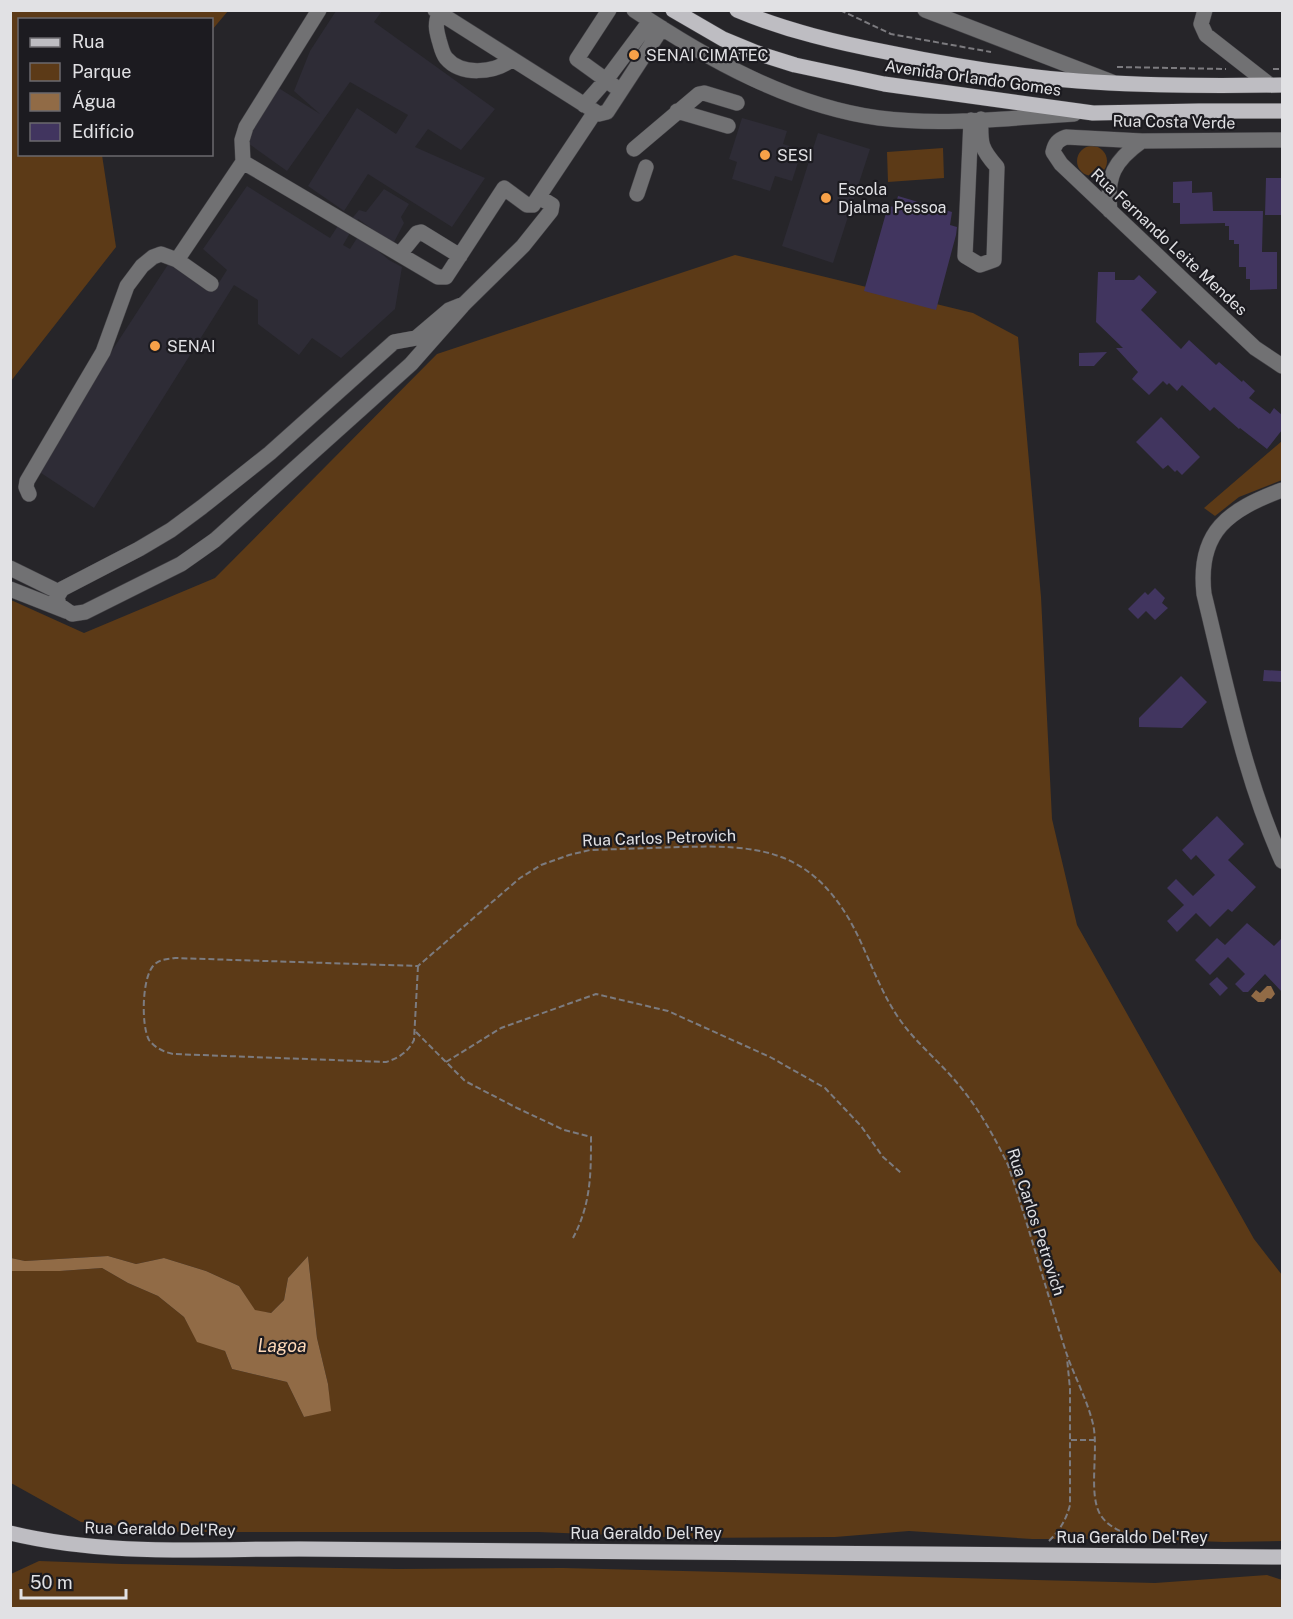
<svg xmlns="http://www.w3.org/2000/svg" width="1293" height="1619" font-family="'Public Sans',sans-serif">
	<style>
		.built { fill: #2e2c36 }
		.green { fill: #5c3a17 }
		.water { fill: #916b46 }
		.building { fill: #41355f }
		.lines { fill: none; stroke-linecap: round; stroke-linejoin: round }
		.minor-casing { stroke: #444347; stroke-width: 16 }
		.major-casing { stroke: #444347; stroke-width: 16 }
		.path { stroke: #7c7b7f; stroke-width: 2; stroke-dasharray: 6 3; stroke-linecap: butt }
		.minor { stroke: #717173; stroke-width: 15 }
		.major { stroke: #bebdc2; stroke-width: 15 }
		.poi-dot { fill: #f7a148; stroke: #1c1b20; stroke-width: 2 }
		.labels { text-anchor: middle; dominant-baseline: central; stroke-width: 4.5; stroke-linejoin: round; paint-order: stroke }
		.poi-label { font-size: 16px; fill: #e1e1e4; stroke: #1c1b20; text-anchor: start }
		.street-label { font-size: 16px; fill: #e1e1e4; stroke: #1c1b20 }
		.water-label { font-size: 18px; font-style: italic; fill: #fed8b7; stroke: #1c1b20 }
	</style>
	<rect width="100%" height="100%" fill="#262529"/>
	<path class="built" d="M336,11h46l-8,11 121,87 -34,41 -33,-21 -13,18 70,31 -33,49 -84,-53 -24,37 -36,-25 49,-78 39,26 12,-19 -58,-33 -63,89 -42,-30 32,-54 43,27 -26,-23 16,-40z
		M742,118l45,13 -4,13 19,6 -10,31 -17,-5 -5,15 -38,-12 5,-17 -8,-3z
		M818,133l52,16 -37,114 -51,-17z
		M247,186l83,52 13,-20 7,3 9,-11 7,2 18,-23 25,15 -8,13 3,6 -11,21 -35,-25 -15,26 7,4 9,-14 30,25 13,7 -7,42 -54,49 -29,-20 -13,17 -41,-31v-24l-24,-15 -140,223 -59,-39 134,-206 42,28 9,-10 7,-11 -24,-21z"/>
	<path class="green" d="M11,10l217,1 -16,19v-10h-192v134l82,1 14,92 -105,134z
		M1077 161a15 15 0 1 1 30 0a15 15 0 1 1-30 0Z
		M943,148l1,30 -56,4 -1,-30z
		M735,255l238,58 45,24 23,260 11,222 25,106 177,314 28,36v266l-58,1 -83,-3h-109l-123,-8 -74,6 -148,1 -149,-6h-357l-100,-10 -70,-39v-212h49l42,-3 26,15 30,13 26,21 13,24 28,10 7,18 55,13 17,35 26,-7 -2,-26 -11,-46 -9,-82 -20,22 -4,22 -13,13 -16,-2 -16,-25 -33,-15 -42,-13 -28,6 -28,-8 -83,5 -14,-3v-658l73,33 131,-55 222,-224z
		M1282,441v39l-43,17 -24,19 -11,-8z
		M39,1561l83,3 276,5 165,-1 592,15 112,-8 15,5v28h-1271v-34z"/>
	<path class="water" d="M1267,986h4l4,8 -4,5 -4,-1 -3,4h-6l-7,-6 5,-6 4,3z
		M108,1256l28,8 28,-6 42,13 33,15 16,24 16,3 13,-13 4,-22 20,-22 9,82 11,46 3,27 -27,6 -17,-35 -55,-13 -7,-18 -28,-9 -13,-25 -26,-21 -30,-13 -26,-15 -42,3h-49v-13l14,3z"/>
	<path class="building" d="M1266,178h16v37h-17z
		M1192,181v12l20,-1 1,19h50l-1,41h15v37l-27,1v-11h-4v-12h-7v-23h-5v-4h-5v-14h-4v-3l-45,1v-21h-7v-21z
		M898,196l54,16 -2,13 7,2 -1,8 -20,75 -72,-19 24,-85 7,1z
		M1098,272h17v8h19l5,-5 18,17 -16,18 40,39 8,-9 27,25 3,-3 23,20 1,-2 12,11 -6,7 21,16 4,-6 8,7v15l-15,19 -27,-21 -1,1 -25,-22 -4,4 -28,-26 -5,6 -8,-8 -2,2 -4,-4 -14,14 -17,-16 6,-7 -22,-24h7l-27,-26z
		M1107,352l-13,14h-15v-13z
		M1161,417l39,40 -18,18 -5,-5 -2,2 -7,-7 -5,4 -27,-27z
		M1155,588l10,10 -3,5 6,5 -13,12 -9,-9 -8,8 -10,-10 17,-17 3,3z
		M1264,670l18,1v11l-19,-1z
		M1181,676l26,26 -25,26 -43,-1v-9z
		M1217,816l27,28 -16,16 28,27 -24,25 -4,-3 -18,18 -14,-14 -19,19 -10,-11 17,-16 -17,-17 9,-9 17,17 22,-21 -19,-20 -5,5 -9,-10z
		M1247,923l27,23 8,-8v54l-17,-18 -17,18h-5l-8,-8 10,-10 -17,-17 -18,18 -15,-15 22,-22 8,7z
		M1217,977l11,11 -8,8 -11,-12z"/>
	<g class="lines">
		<defs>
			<path id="minor" d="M319,10l-73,117 -4,13 1,22 195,115h8l58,-89 23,17h6l62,-93
				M435,10l164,104 8,-2 55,-84
				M634,10c73,49 157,96 245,108 64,8 131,0 195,-4
				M925,10l187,72
				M1205,10l-4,14 5,11 64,50
				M439,13c-4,11 -3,16 0,27 2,6 3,13 7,18 15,18 48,15 65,2
				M614,86l-8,-6 44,-59
				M584,105l22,-25 -29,-21 32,-49
				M677,111l51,15
				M971,120l-6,136 15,9 14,-5 3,-93c-16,-18 -17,-23 -16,-48
				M1282,140l-140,1 -76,-4c-8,3 -11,6 -13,15l8,12 194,184 27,18
				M634,149l65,-55 5,-1 33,10
				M637,194l9,-27
				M1110,211c-4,-35 4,-50 32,-70
				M400,254l17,-21 4,-1 39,24
				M211,284l-34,-24 66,-98
				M464,304l-15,6 -33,28 -22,4 -124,111 -68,54 -31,23 -32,19 -77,40 -5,8 2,8 13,9 13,-2 96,-48 34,-24 196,-176 53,-60 59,-58 28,-35 1,-6 -13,-8
				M1282,490c-53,20 -85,41 -78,104 22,90 40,182 78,267
				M29,494l-3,-7 1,-6 76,-129 24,-66 15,-20 11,-9 8,-3 16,6
				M10,568l49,24
				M10,589l56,22"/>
			<path id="major" d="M673,10l50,29 34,14 38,12 89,19 209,29 106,-2h83
				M737,10c50,21 102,33 154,43 48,10 97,18 145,24 79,9 167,9 246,8
				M10,1533c95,23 192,16 289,16l983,8"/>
		</defs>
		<use href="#minor" class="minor-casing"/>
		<use href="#major" class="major-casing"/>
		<path class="path" d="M840,10l51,24 100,18
			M1117,67l109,2
			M1273,69h9
			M418,966l-4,74c-6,12 -15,18 -28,22l-213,-8c-9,-2 -18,-6 -24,-14 -8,-15 -7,-61 4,-74 6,-7 14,-7 22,-8l243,8 102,-88 21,-13 28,-10 21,-5c31,-1 61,-2 91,-3 75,-2 126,1 168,72 19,33 29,70 51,101 17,24 40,42 58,64 21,25 36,52 50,81 21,62 38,125 58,187 8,24 21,47 27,72 6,26 -5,69 7,90 9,16 31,21 46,27
			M416,1032l49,49 52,27 47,22 27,7c0,37 0,67 -18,101
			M446,1062l55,-34 95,-34 72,17 102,46 55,31 36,38 22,31 18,16
			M1071,1440h24
			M1049,1541c11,-11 17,-21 21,-36v-116l-3,-31"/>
		<use href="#minor" class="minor"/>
		<use href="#major" class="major"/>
	</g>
	<g class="poi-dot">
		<circle cx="634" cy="55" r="6"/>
		<circle cx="765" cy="155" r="6"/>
		<circle cx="826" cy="198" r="6"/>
		<circle cx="155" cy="346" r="6"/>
	</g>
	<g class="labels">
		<g class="poi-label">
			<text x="646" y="55">SENAI CIMATEC</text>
			<text x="777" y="155">SESI</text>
			<text x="838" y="189">Escola<tspan x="838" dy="18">Djalma Pessoa</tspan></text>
			<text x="167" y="346">SENAI</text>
		</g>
		<g class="street-label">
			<text transform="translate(973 78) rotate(8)">Avenida Orlando Gomes</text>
			<text transform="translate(1174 122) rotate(1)">Rua Costa Verde</text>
			<text transform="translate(1169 242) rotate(43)">Rua Fernando Leite Mendes</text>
			<text transform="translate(659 838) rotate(-2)">Rua Carlos Petrovich</text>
			<text transform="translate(1036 1222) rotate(72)">Rua Carlos Petrovich</text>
			<text transform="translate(160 1529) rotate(1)">Rua Geraldo Del'Rey</text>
			<text x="646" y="1533">Rua Geraldo Del'Rey</text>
			<text x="1132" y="1537">Rua Geraldo Del'Rey</text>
		</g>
		<g class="water-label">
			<text x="282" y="1345">Lagoa</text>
		</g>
	</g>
	<rect width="1293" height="1619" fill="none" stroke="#e1e1e4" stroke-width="24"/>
	<rect x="18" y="18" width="195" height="138" fill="#1c1b20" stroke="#6b6a6e" stroke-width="1.5"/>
	<rect x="30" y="38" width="30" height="9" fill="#bebdc2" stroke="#6b6a6e" stroke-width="1.5"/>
	<text x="72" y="48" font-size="18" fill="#e1e1e4">Rua</text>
	<rect x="30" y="63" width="30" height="18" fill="#5c3a17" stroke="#6b6a6e" stroke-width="1.5"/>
	<text x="72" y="78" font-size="18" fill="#e1e1e4">Parque</text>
	<rect x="30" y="93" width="30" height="18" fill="#916b46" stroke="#6b6a6e" stroke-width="1.5"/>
	<text x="72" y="108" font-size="18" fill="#e1e1e4">Água</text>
	<rect x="30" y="123" width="30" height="18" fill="#41355f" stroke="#6b6a6e" stroke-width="1.5"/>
	<text x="72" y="138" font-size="18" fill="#e1e1e4">Edifício</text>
	<path d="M21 1589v9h105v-9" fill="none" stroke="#e1e1e4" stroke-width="3"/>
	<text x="30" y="1589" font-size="18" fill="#e1e1e4" stroke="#1c1b20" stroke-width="4.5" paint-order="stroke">50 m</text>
</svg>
